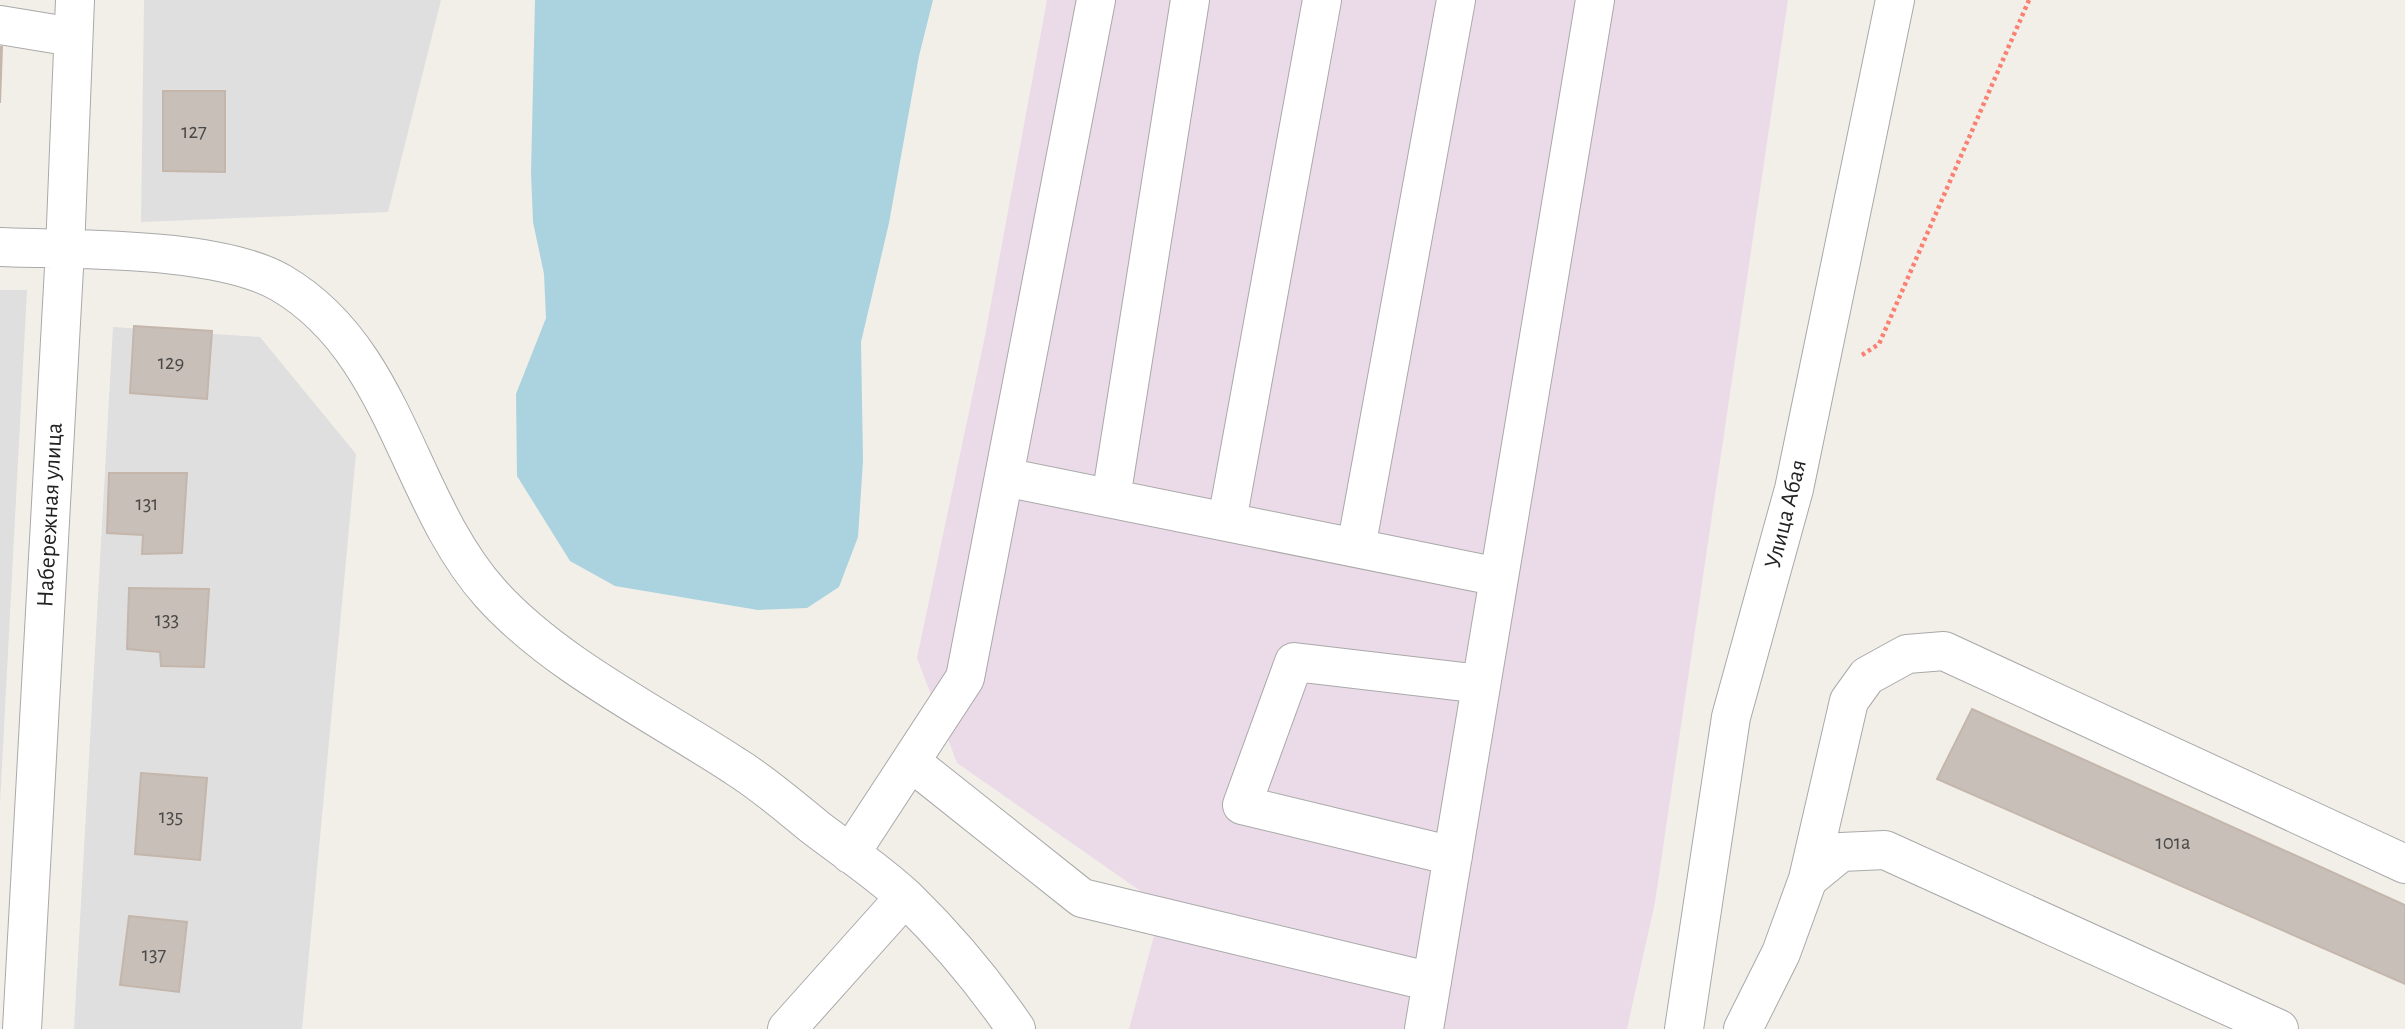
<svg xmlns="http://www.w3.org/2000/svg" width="2405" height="1029" font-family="'Alegreya Sans',sans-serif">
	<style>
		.residential { fill: #e0dfdf }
		.industrial { fill: #ebdbe8 }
		.water { fill: #aad3df }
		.building { fill: #c7bfb8; stroke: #c4b6ab; stroke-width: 2 }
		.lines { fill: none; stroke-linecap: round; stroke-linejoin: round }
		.minor-casing { stroke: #a9a9a9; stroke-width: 40 }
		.path { stroke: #fa8072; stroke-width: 4.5; stroke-dasharray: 3.5 3.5; stroke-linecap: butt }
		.minor { stroke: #fff; stroke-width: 38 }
		.labels { text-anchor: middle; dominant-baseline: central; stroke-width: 5; stroke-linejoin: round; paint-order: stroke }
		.number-label { font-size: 21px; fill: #4b4948 }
		.street-label { font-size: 24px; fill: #222; stroke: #fff }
	</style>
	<rect width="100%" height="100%" fill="#f2efe9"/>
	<path class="residential" d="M144,0h297l-53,212 -247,10z
		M0,290h27l-27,514z
		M113,327l147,10 96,117 -54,575h-228z"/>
	<path class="industrial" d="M1047,0h741l-133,902 -28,127h-498l33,-123 -205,-143 -40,-105 68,-322z"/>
	<path class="water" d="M535,0h398l-14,56 -30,167 -28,119 2,119 -5,76 -19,50 -32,21 -49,2 -143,-24 -45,-25 -53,-85 -1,-82 30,-76 -2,-44 -11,-52 -2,-49z"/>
	<path class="building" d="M0,47h2l-2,56z
		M163,91h62v81l-62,-1z
		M134,326l78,5 -5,68 -77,-6z
		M109,473h78l-5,80 -40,1 1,-19 -36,-2z
		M129,588l80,1 -5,78 -43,-1 -1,-14 -33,-3z
		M1972,709l433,196v79l-468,-205z
		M141,773l66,5 -7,82 -65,-6z
		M129,916l58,6 -8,70 -59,-7z"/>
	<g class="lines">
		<defs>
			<path id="minor" d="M0,25l73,12
				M0,247c76,3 217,-1 281,36 116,68 126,218 210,311 64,71 165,120 244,172 29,18 55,41 81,62 30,23 64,45 91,71 41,40 77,83 109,130
				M1004,477l495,100
				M1111,498l79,-498
				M1227,521l95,-521
				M1356,548l100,-548
				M911,762l171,136 350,84
				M850,854l115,-176 131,-678
				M1453,856l-211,-51 52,-143 187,22
				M1808,879l41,-178 18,-25 40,-22 37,-3 461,213
				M22,1029l43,-779 10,-250
				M787,1029l118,-132
				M1424,1029l171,-1029
				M1684,1029l47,-312 63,-228 101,-489
				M1743,1029l38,-76 27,-74 33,-27 44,-2 394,179"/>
		</defs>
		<use href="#minor" class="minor-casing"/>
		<path class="path" d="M1862,355l17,-11 150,-344"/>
		<use href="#minor" class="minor"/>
	</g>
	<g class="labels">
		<g class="number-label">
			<text x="194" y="131">127</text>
			<text x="171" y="362">129</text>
			<text x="147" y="503">131</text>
			<text x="167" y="619">133</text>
			<text x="171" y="816">135</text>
			<text x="2173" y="842">101а</text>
			<text x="154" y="954">137</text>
		</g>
		<g class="street-label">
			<text transform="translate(1786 514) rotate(-76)">Улица Абая</text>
			<text transform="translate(50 515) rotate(-87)">Набережная улица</text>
		</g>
	</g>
</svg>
